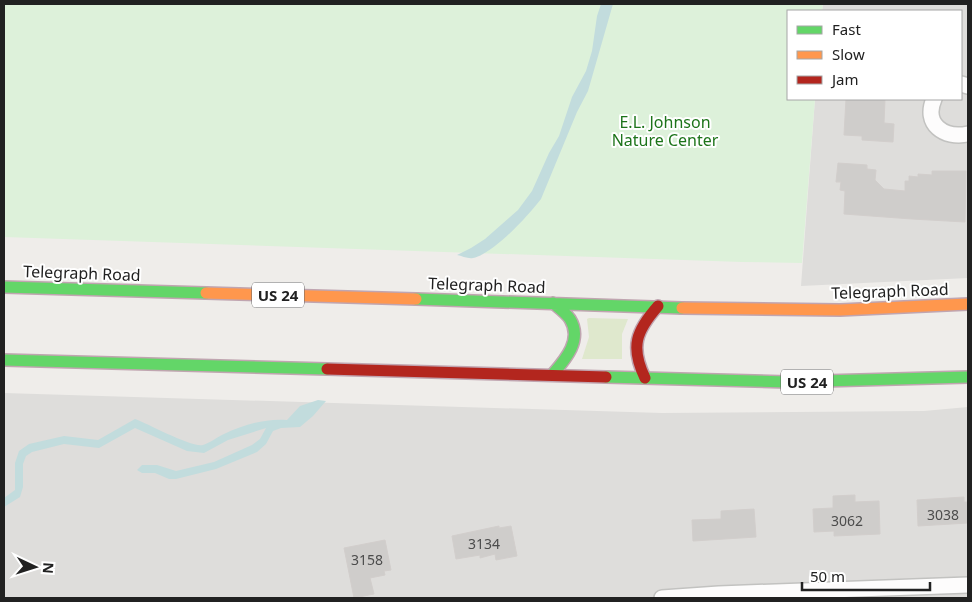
<svg xmlns="http://www.w3.org/2000/svg" width="972" height="602" font-family="'Noto Sans',sans-serif">
	<style>
		.residential { fill: #dedddb }
		.grass { fill: #dfe8cd }
		.park { fill: #ddf1da }
		.water { fill: #c2dcdd }
		.building { fill: #cfcdcb; stroke: #d2cecc }
		.lines { fill: none; stroke-linecap: round; stroke-linejoin: round }
		.street-casing { stroke: #c2c2c0; stroke-width: 18 }
		.fast-casing { stroke: #c0a5b0; stroke-width: 14 }
		.slow-casing { stroke: #c0a5b0; stroke-width: 14 }
		.jam-casing { stroke: #c0a5b0; stroke-width: 14 }
		.street { stroke: #fdfcfc; stroke-width: 15 }
		.fast { stroke: #63d668; stroke-width: 11 }
		.slow { stroke: #ff974d; stroke-width: 11 }
		.jam { stroke: #b3261e; stroke-width: 11 }
		.labels { text-anchor: middle; dominant-baseline: central; stroke-width: 4; stroke-linejoin: round; paint-order: stroke }
		.number-label { font-size: 14px; fill: #4c4c4c }
		.shield { fill: #fff; stroke: #646464; stroke-width: 1 }
		.shield-label { font-size: 15px; font-weight: bold; fill: #212121 }
		.park-label { font-size: 16px; fill: #1d741a; stroke: #fff }
		.street-label { font-size: 16px; fill: #212121; stroke: #fff }
	</style>
	<rect width="100%" height="100%" fill="#efedea"/>
	<path class="residential" d="M823,4h145v274l-167,8 14,-187h146v-88h-139z
		M4,393l658,20 262,-2 44,-4v191h-964z"/>
	<path class="grass" d="M589,318l39,1 -6,15v25h-40l7,-22 -2,-18z"/>
	<path class="park" d="M4,4h819l-1,7h-34v88h27l-13,164 -60,-1 -738,-25z"/>
	<path class="water" d="M601,4h12l-25,87 -11,21 -36,87c-13,17 -48,55 -68,59 -5,1 -11,-2 -16,-3l14,-7 14,-9 33,-29 14,-19 17,-38 10,-17 13,-39 14,-26 6,-20 5,-35z
		M318,400l8,1 -13,15 -13,11 -19,1 -8,3 -7,13 -9,8 -41,17 -40,10h-7l-14,-6h-13l-5,-3 5,-5h15l19,6 38,-9 38,-17 8,-6 6,-11 -38,12 -24,13 -17,-2 -52,-23 -36,20 -35,-4 -32,8 -6,4 -3,8v23l-3,10 -16,10v-9l11,-8v-27l4,-12 10,-7 35,-8 34,4 37,-21c14,5 57,29 68,26 7,-2 14,-8 21,-11 19,-9 42,-16 63,-14l13,-14z"/>
	<path class="building" d="M846,99h39l-1,24 10,1 -1,18 -31,-2v-4l-18,-1z
		M838,163l29,2v4l9,1 -1,10 9,9 21,2v-10h4v-5l9,1v-3l14,1v-4h34l-1,51 -53,-3 -68,-5 1,-23 -5,-1 1,-8h-5z
		M855,495v7l24,-1 1,33 -46,2v-5l-20,1 -1,-23 20,-1v-12z
		M964,497v5h4v21l-50,3 -1,-26z
		M754,509l2,28 -63,4 -1,-21 29,-1v-8z
		M499,526v2l12,-2 6,30 -21,4 -1,-6 -15,4v-3l-24,4 -4,-23z
		M385,540l6,30 -7,1 1,4 -15,3 4,16 -20,4 -10,-50z"/>
	<g class="lines">
		<defs>
			<path id="street" d="M961,84l7,2
				M934,99c-11,25 10,40 34,35
				M662,598l57,-4 249,-9"/>
			<path id="fast" d="M4,287l202,6
				M416,299l266,9
				M4,360l323,9
				M552,375c13,-15 31,-35 18,-56 -4,-6 -11,-11 -17,-16
				M606,377l181,5 181,-5"/>
			<path id="slow" d="M206,293l210,6
				M682,308l158,2 128,-6"/>
			<path id="jam" d="M327,369l279,8
				M645,378c-15,-31 -9,-47 13,-72"/>
		</defs>
		<use href="#street" class="street-casing"/>
		<use href="#fast" class="fast-casing"/>
		<use href="#slow" class="slow-casing"/>
		<use href="#jam" class="jam-casing"/>
		<use href="#street" class="street"/>
		<use href="#fast" class="fast"/>
		<use href="#slow" class="slow"/>
		<use href="#jam" class="jam"/>
	</g>
	<g class="labels">
		<g class="number-label">
			<text x="943" y="514">3038</text>
			<text x="847" y="520">3062</text>
			<text x="484" y="543">3134</text>
			<text x="367" y="559">3158</text>
		</g>
		<g class="shield">
			<rect x="252" y="282.5" width="52" height="25" rx="4"/>
			<rect x="781" y="369.5" width="52" height="25" rx="4"/>
		</g>
		<g class="shield-label">
			<text x="278" y="295">US 24</text>
			<text x="807" y="382">US 24</text>
		</g>
		<g class="park-label">
			<text x="665" y="122">E.L. Johnson<tspan x="665" dy="18">Nature Center</tspan></text>
		</g>
		<g class="street-label">
			<text transform="translate(82 273) rotate(2)">Telegraph Road</text>
			<text transform="translate(487 285) rotate(2)">Telegraph Road</text>
			<text transform="translate(890 291) rotate(-2)">Telegraph Road</text>
		</g>
	</g>
	<rect width="972" height="602" fill="none" stroke="#212121" stroke-width="10"/>
	<rect x="787" y="10" width="175" height="90" fill="#ffffff" stroke="#a6a6a6"/>
	<rect x="797" y="26" width="25" height="8" fill="#63d668" stroke="#a6a6a6"/>
	<text x="832" y="35" font-size="15" fill="#212121">Fast</text>
	<rect x="797" y="51" width="25" height="8" fill="#ff974d" stroke="#a6a6a6"/>
	<text x="832" y="60" font-size="15" fill="#212121">Slow</text>
	<rect x="797" y="76" width="25" height="8" fill="#b3261e" stroke="#a6a6a6"/>
	<text x="832" y="85" font-size="15" fill="#212121">Jam</text>
	<g transform="translate(35 567) rotate(94)" stroke="#ffffff" stroke-width="4" paint-order="stroke">
	<path d="M0-4L9 19L0 12L-9 19Z" fill="#212121"/>
	<text y="-8" font-size="14" font-weight="bold" text-anchor="middle" fill="#212121">N</text>
	</g>
	<path d="M802 582v8h128v-8" fill="none" stroke="#212121" stroke-width="2.5"/>
	<text x="810" y="582" font-size="15" fill="#212121" stroke="#ffffff" stroke-width="4" paint-order="stroke">50 m</text>
</svg>
